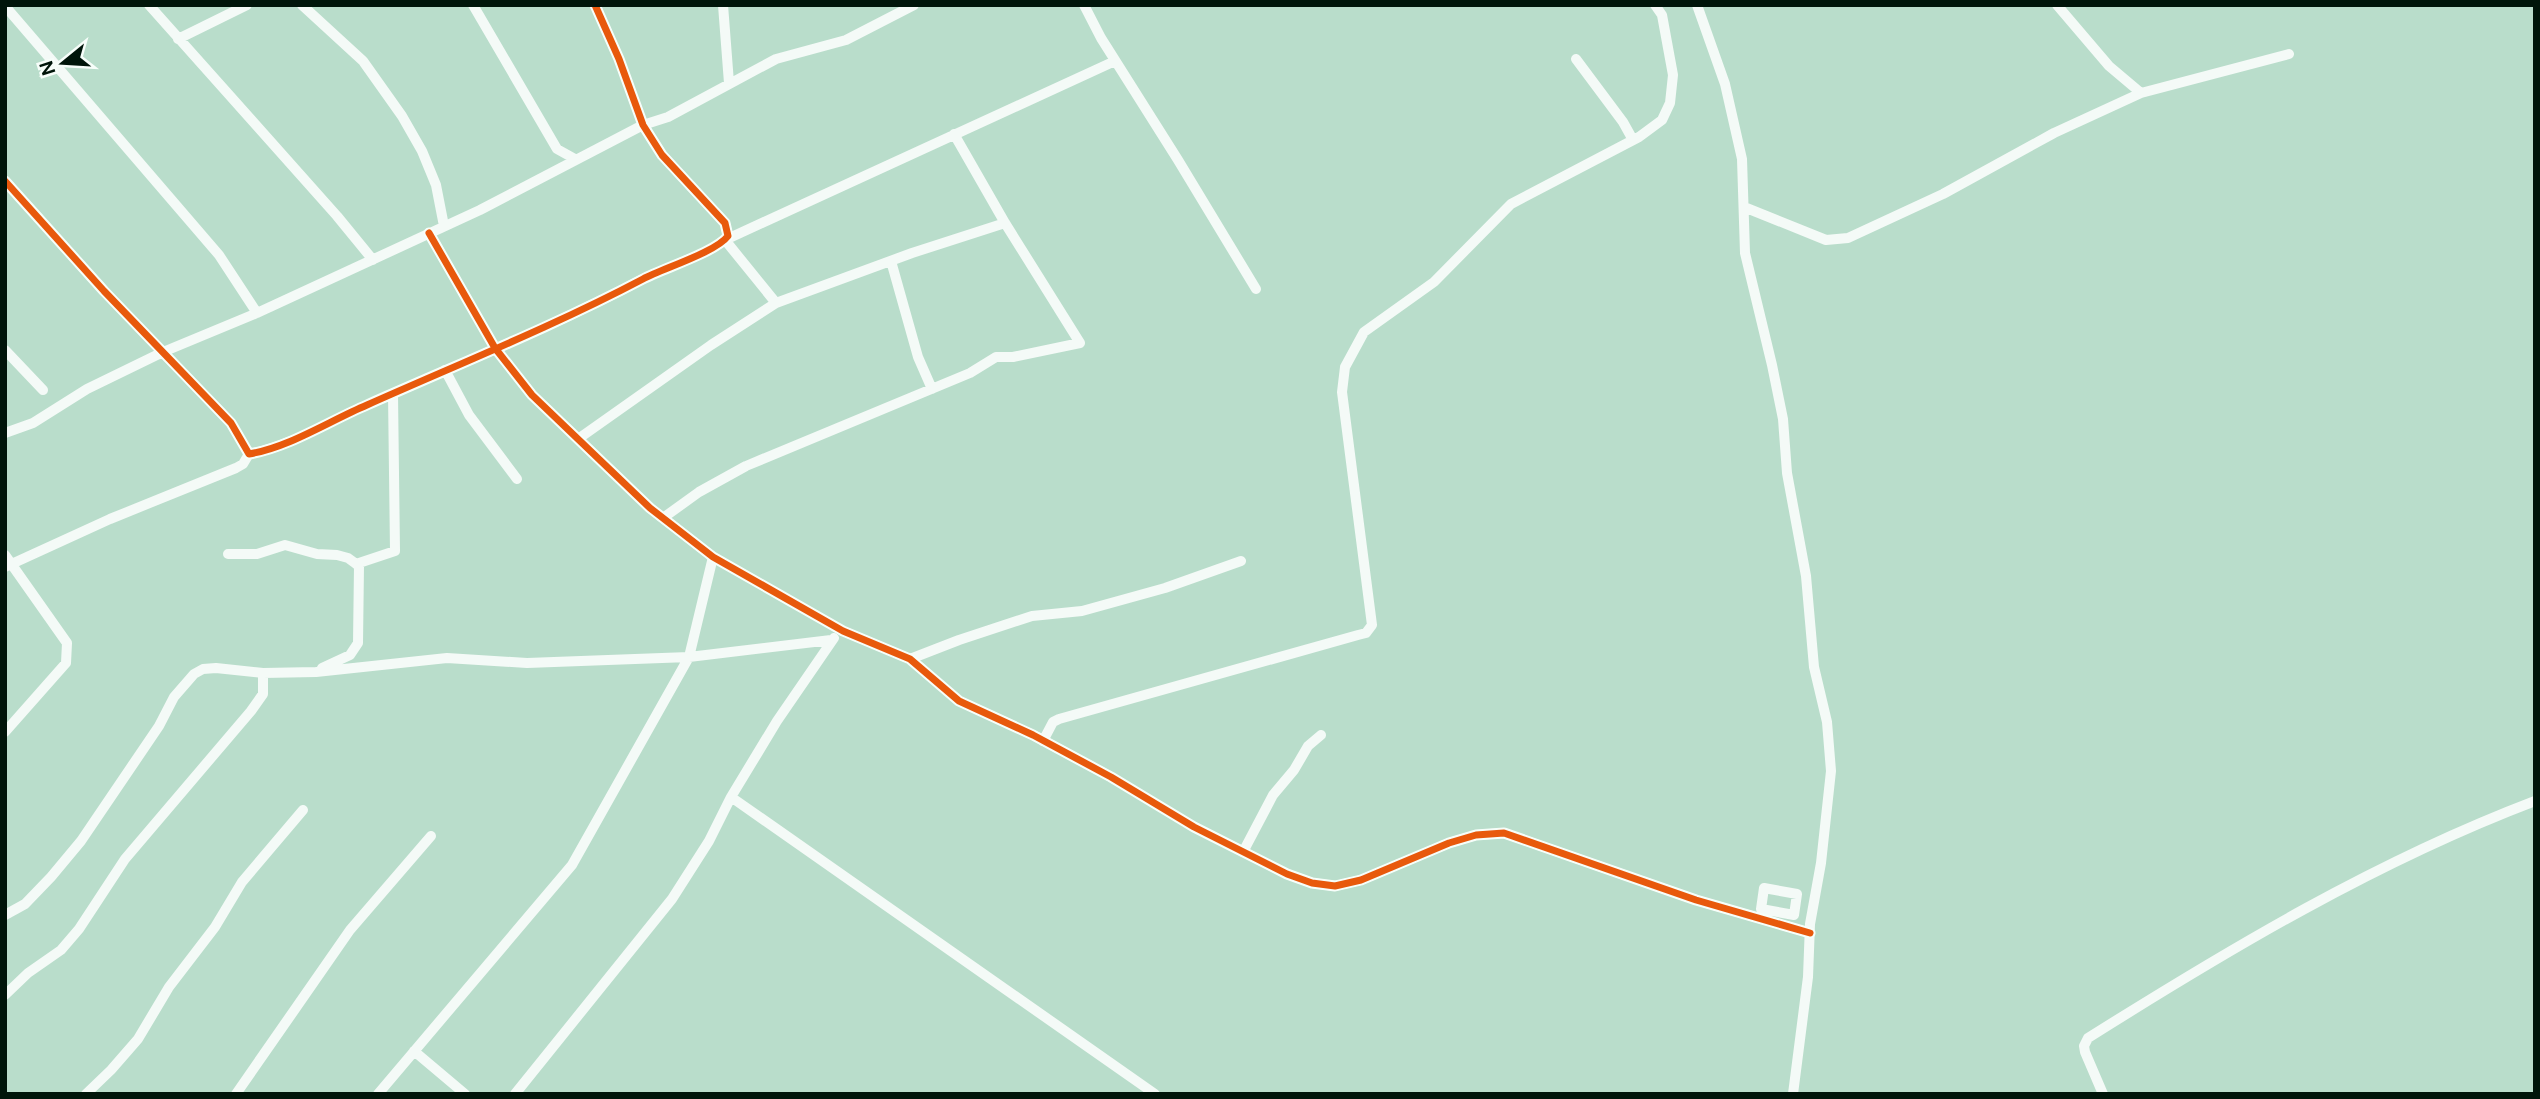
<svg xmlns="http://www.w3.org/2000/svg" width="2540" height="1099" font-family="'DM Sans',sans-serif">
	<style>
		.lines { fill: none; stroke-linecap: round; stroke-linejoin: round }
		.street { stroke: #f4faf7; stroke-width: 10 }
		.cycleway-casing { stroke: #f7fefa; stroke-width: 11 }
		.cycleway { stroke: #e8590c; stroke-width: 7 }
	</style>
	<rect width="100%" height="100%" fill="#b9ddcb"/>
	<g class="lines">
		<path class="street" d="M149,5l188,211 36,44
			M302,5l61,56 39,55 20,35 14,34 8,41
			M473,5l84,144 18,10
			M723,5l6,78
			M1084,5l17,33 77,122 78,129
			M1697,5l28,79 17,75 3,94 27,112 11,54 4,54 19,103 8,91 13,55 4,49 -10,92 -11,61 -2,53 -15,117
			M2057,5l52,61 32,27
			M5,6l214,249 38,58
			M178,39l69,-34
			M1576,59l47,63 10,18
			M5,181l99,110 127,132 18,31c41,-7 80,-33 118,-49 92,-41 187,-79 276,-126 21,-11 73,-27 85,-43l-3,-13 -63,-68 -19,-30 -24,-66 -24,-54
			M1744,207l82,33 22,-2 95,-44 111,-61 87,-40 148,-39
			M429,233l66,115 37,47 118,113 63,49 130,74 67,28 49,42 74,34 78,42 83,50 93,47 25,9 23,3 26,-6 88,-37 27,-8 28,-2 192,67 114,33
			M891,261l27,96 14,32
			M776,303l-51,-63 390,-179
			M5,350l38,40
			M445,370l24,45 48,64
			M5,433l28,-10 54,-34 76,-37 94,-39 223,-103 163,-85 25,-8 108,-58 70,-19 68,-35
			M578,439l133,-94 65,-42 136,-50 93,-30
			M663,518l36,-26 47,-26 224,-93 26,-16h17l67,-14 -75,-120 -51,-89
			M228,554h29l28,-9 32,9 20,1 11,3 11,8 -1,77 -8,12 -28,13
			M5,555l62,88 -1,20 -61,69
			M356,564l39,-13 -2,-157
			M5,567l105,-48 126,-51 7,-4 6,-10
			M910,659l49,-19 73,-24 50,-5 83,-23 76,-27
			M1043,741l10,-19 6,-3 299,-84 8,-2 6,-8 -30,-233 3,-25 19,-35 70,-50 77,-78 128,-67 23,-17 8,-17 3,-28 -11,-60 -7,-10
			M731,797l424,297
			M1243,852l30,-57 21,-25 14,-24 13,-11
			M1764,888l33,6 -3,21 -33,-6z
			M5,915l20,-11 26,-27 30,-36 78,-115 15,-29 20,-23 9,-5 13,-1 47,5 53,-1 131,-14 80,5 162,-6 142,-17
			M5,995l23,-22 33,-23 18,-21 46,-70 126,-148 12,-17v-21
			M414,1051l51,43
			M86,1094l25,-24 27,-31 31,-52 46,-60 27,-45 61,-72
			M236,1094l114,-164 81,-94
			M378,1094l194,-229 117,-208 24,-100
			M515,1094l157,-195 37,-58 22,-44 46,-76 57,-83
			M2103,1094l-18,-42 -1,-6 4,-8c143,-90 289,-177 447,-237"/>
		<defs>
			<path id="cycleway" d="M5,181l99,110 127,132 18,31c41,-7 80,-33 118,-49 92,-41 187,-79 276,-126 21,-11 73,-27 85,-43l-3,-13 -63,-68 -19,-30 -24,-66 -24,-54
				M429,233l66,115 37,47 118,113 63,49 130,74 67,28 49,42 74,34 78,42 83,50 93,47 25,9 23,3 26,-6 88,-37 27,-8 28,-2 192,67 114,33"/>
		</defs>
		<use href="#cycleway" class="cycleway-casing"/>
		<use href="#cycleway" class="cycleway"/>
	</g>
	<rect width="2540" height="1099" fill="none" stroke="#00150a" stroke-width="14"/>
	<g transform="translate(63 63) rotate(252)" stroke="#f7fefa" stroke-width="5" paint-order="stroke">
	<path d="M0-5L12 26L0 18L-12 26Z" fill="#00150a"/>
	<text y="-10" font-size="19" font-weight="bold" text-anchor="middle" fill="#00150a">N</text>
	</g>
</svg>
